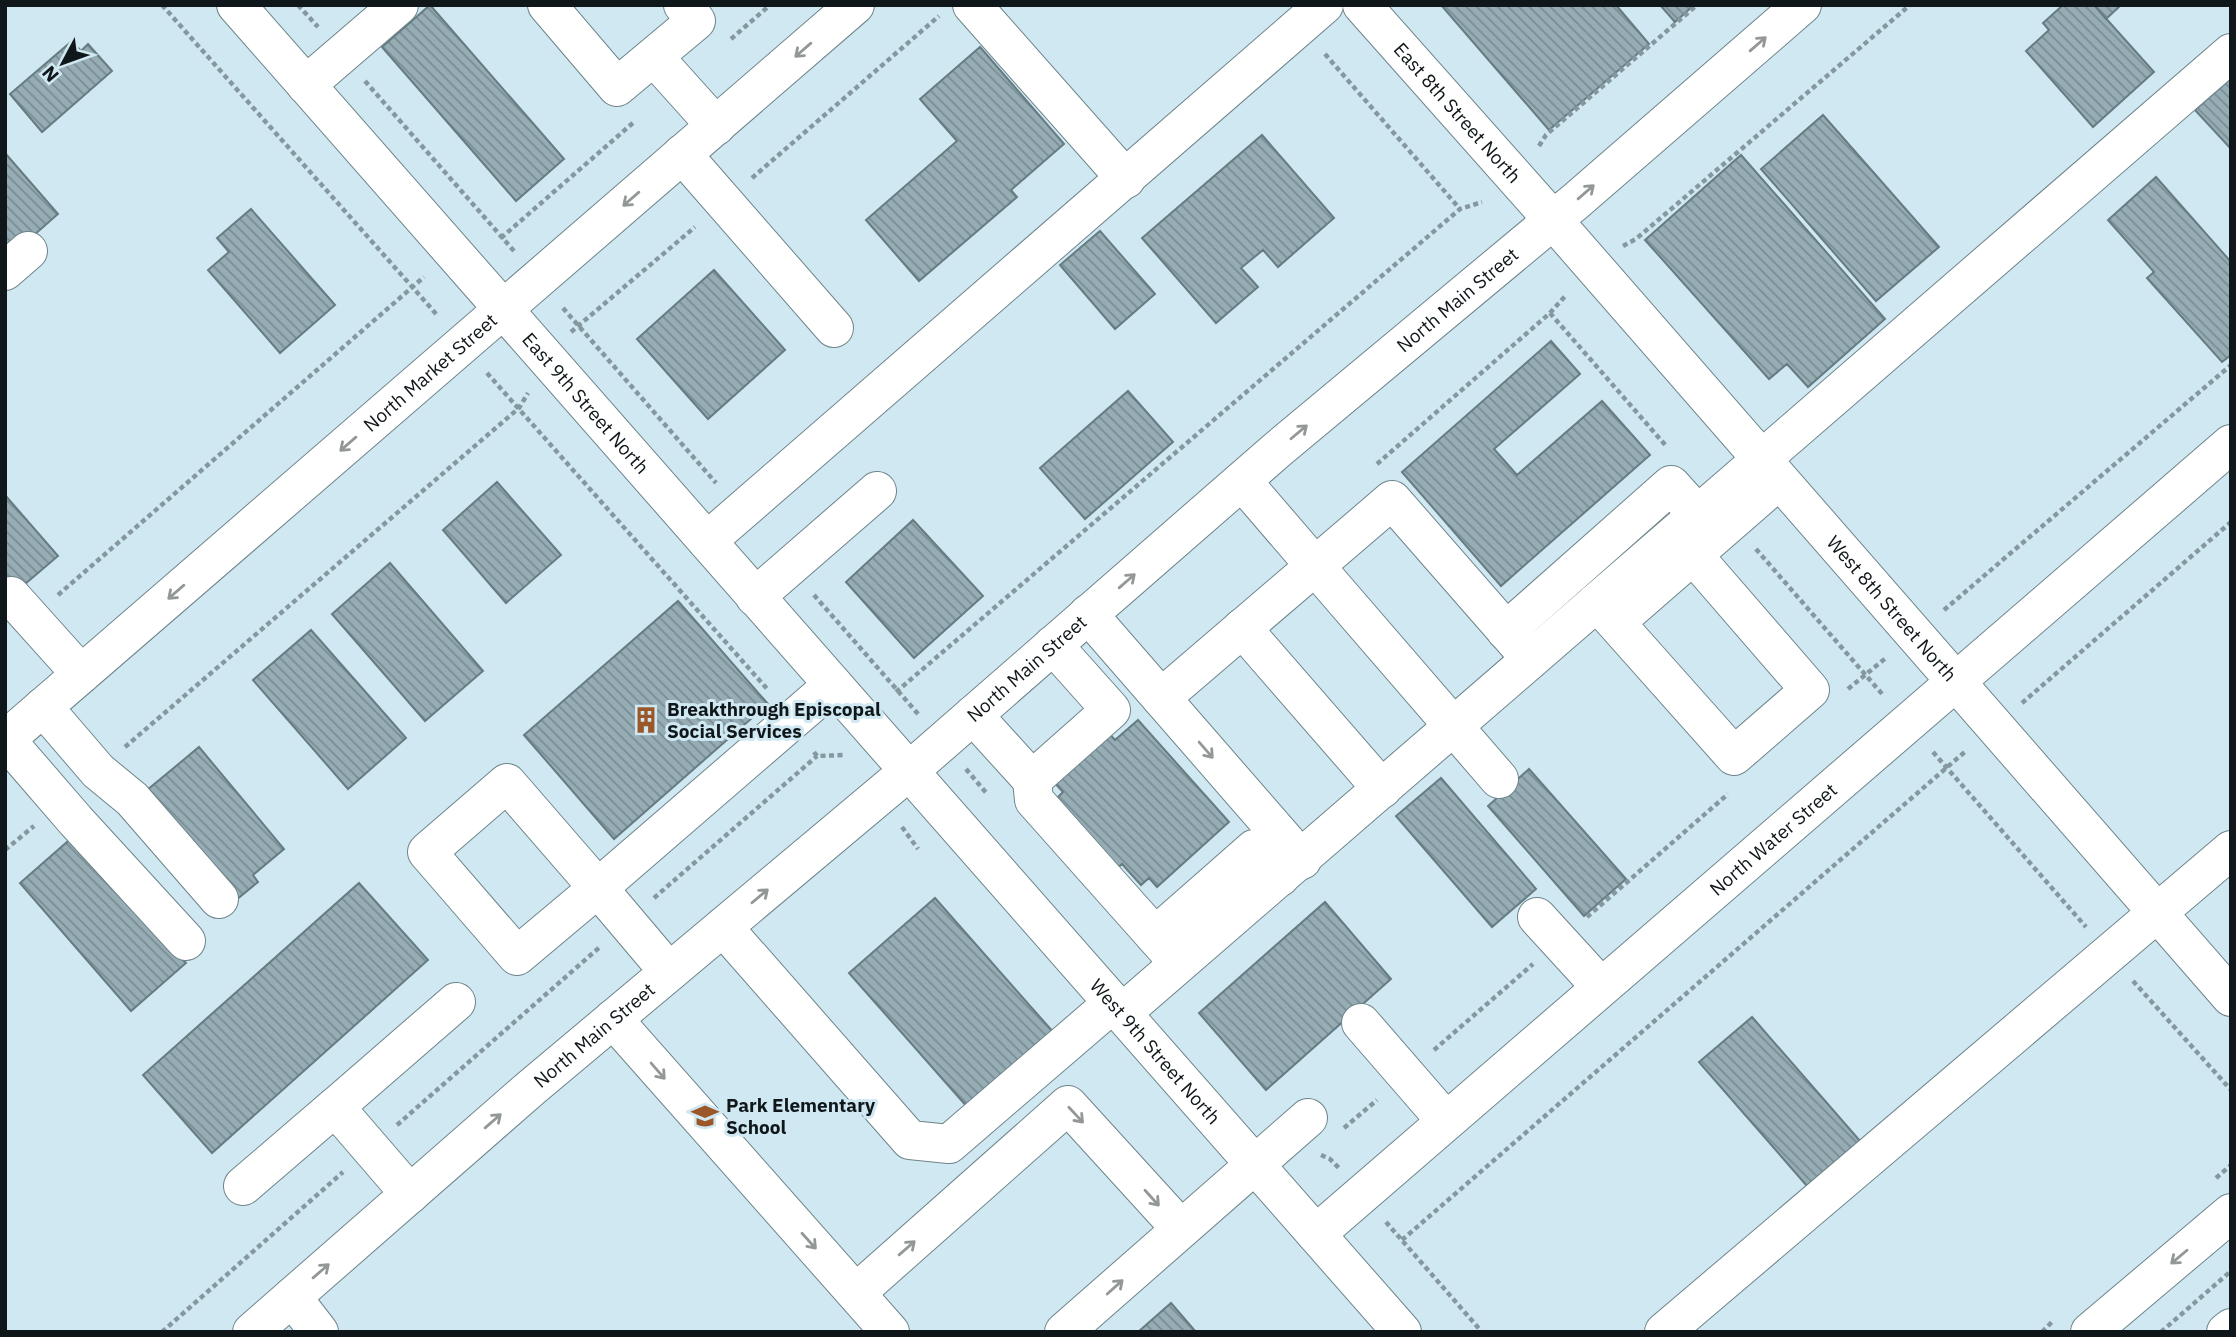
<svg xmlns="http://www.w3.org/2000/svg" width="2236" height="1337" font-family="'IBM Plex Sans',sans-serif">
	<style>
		.building { fill: url(#building-back-hatch); stroke: #667c83; stroke-width: 2 }
		.lines { fill: none; stroke-linecap: round; stroke-linejoin: round }
		.minor-casing { stroke: #6e848b; stroke-width: 40 }
		.path { stroke: #86989f; stroke-width: 4.5; stroke-dasharray: 5 3.5; stroke-linecap: butt }
		.minor { stroke: #fff; stroke-width: 38 }
		.oneway { stroke: #939798 }
		.labels { text-anchor: middle; dominant-baseline: central; stroke-width: 6; stroke-linejoin: round; paint-order: stroke }
		.street-label { font-size: 19px; fill: #0f171a; stroke: #d0e8f1 }
		.poi-label { font-size: 19px; font-weight: bold; fill: #0f171a; stroke: #d0e8f1; text-anchor: start }
	</style>
	<defs>
		<pattern id="building-back-hatch" width="6" height="6" patternUnits="userSpaceOnUse" patternTransform="scale(1.75)"><rect width="6" height="6" fill="#96adb5"/><path d="M-1 5l2 2M0 0l6 6M5-1l2 2" fill="none" stroke="#798c92"/></pattern>
	</defs>
	<rect width="100%" height="100%" fill="#d0e8f1"/>
	<path class="building" d="M430,5l134,154 -48,42 -134,-154z
		M1441,5h175l33,39 -100,86z
		M1660,5h34l-19,17z
		M2063,5h31l60,67 -61,55 -67,-76 23,-21 -6,-7z
		M2094,5h27l-15,14z
		M72,41l9,10 7,-7 24,27 -70,61 -32,-38z
		M980,47l84,97 -53,46 6,7 -98,84 -53,-61 91,-79 -37,-42z
		M2231,78v71l-36,-39z
		M1823,115l116,132 -63,54 -115,-132z
		M1262,135l72,83 -56,49 -15,-17 -22,18 17,19 -42,36 -74,-85z
		M5,153l53,61 -49,43 -4,-4z
		M1741,155l144,164 -77,68 -21,-23 -18,15 -124,-139z
		M2156,177l75,85v93l-9,7 -75,-84 7,-6 -46,-52z
		M251,209l84,96 -55,48 -72,-83 21,-18 -12,-14z
		M1100,231l55,63 -40,35 -55,-64z
		M714,270l71,80 -77,69 -71,-80z
		M1551,341l29,33 -86,75 23,26 85,-74 48,54 -149,131 -99,-114z
		M1128,391l45,51 -88,77 -45,-51z
		M497,482l64,73 -55,48 -63,-73z
		M5,495l53,61 -53,45z
		M913,520l70,76 -69,62 -68,-76z
		M390,563l93,108 -58,50 -93,-107z
		M678,601l90,103 -154,135 -90,-104z
		M311,630l95,108 -58,51 -95,-109z
		M1138,720l91,102 -72,65 -8,-9 -8,7 -19,-21 -8,7 -61,-69 10,-10 -10,-11 55,-49 7,8z
		M199,747l85,102 -31,26 5,7 -22,18 -90,-109z
		M1529,769l97,110 -42,37 -96,-110z
		M1441,778l95,111 -44,38 -96,-111z
		M75,835l111,128 -55,48 -111,-128z
		M359,883l69,77 -216,193 -69,-78z
		M935,898l119,135 -85,76 -120,-136z
		M1325,902l66,77 -125,111 -67,-77z
		M1752,1017l108,124 -53,45 -108,-124z
		M1171,1303l25,29h-58z"/>
	<g class="lines">
		<defs>
			<g id="minor">
				<path id="s1" d="M236,5l1166,1327"/>
				<path d="M547,5l70,82 79,-66 -13,-16"/>
				<path d="M972,5l154,174"/>
				<path id="s2" d="M1362,5l191,215 678,777"/>
				<path d="M654,57l62,69"/>
				<path d="M306,85l93,-80"/>
				<path d="M682,154l152,174"/>
				<path d="M5,271l23,-20"/>
				<path d="M1242,481l73,85 77,-66 139,159"/>
				<path d="M707,541l617,-536"/>
				<path d="M11,596l70,78"/>
				<path d="M755,597l122,-106"/>
				<path d="M1597,602l137,154 76,-66 -117,-135 86,-75"/>
				<path d="M1088,614l214,246"/>
				<path d="M1616,622l77,-67"/>
				<path d="M1242,628l140,161"/>
				<path d="M1506,631l165,-146 27,30"/>
				<path d="M1161,698l154,-132 184,213"/>
				<path d="M43,707l55,64 34,28 87,100"/>
				<path d="M973,715l59,65 79,-70 -58,-65"/>
				<path id="s3" d="M5,740l850,-735"/>
				<path d="M6,740l70,81 110,120"/>
				<path d="M1032,780l2,20 145,163"/>
				<path d="M1537,917l64,70"/>
				<path d="M723,927l187,213 39,4 164,-141"/>
				<path d="M1155,936l99,-87 26,28"/>
				<path d="M669,972l-71,-84 -81,68 -90,-104 80,-69 91,105 235,-203"/>
				<path d="M1122,1013l1109,-960"/>
				<path d="M613,1019l277,313"/>
				<path d="M1361,1023l85,98"/>
				<path d="M335,1107l121,-105"/>
				<path d="M243,1186l92,-79 75,87"/>
				<path id="s4" d="M1316,1234l915,-790"/>
				<path d="M856,1293l212,-188 113,124"/>
				<path d="M292,1297l27,35"/>
				<path id="s5" d="M252,1332l279,-244 378,-317 368,-321 299,-249 226,-196"/>
				<path d="M1064,1332l244,-214"/>
				<path d="M1664,1332l567,-482"/>
				<path d="M2090,1332l141,-119"/>
				<path d="M2226,1332l5,-4"/>
			</g>
		</defs>
		<use href="#minor" class="minor-casing"/>
		<path class="path" d="M162,5l276,311
			M298,5l20,22
			M731,39l39,-34
			M1325,54l135,155
			M365,81l149,170
			M1539,146l7,-11 151,-130
			M752,178l187,-162
			M501,238l133,-116
			M1623,246l13,-7 274,-234
			M563,308l153,175
			M1550,313l117,134
			M571,332l124,-105
			M487,373l282,318
			M1377,464l173,-151 16,-18
			M1756,549l127,146
			M58,595l366,-318
			M814,595l105,120
			M1944,610l287,-245
			M1848,689l39,-32
			M896,692l564,-483 22,-7
			M2022,703l209,-181
			M125,747l394,-339 9,-15
			M814,752l3,4 28,-1
			M1933,752l153,175
			M966,769l22,26
			M902,827l16,22
			M5,850l29,-24
			M654,898l163,-142
			M1587,917l141,-123
			M2133,981l98,109
			M1434,1050l99,-86
			M397,1125l204,-179
			M1344,1128l33,-28
			M1321,1155l9,4 9,9
			M2216,1178l15,-13
			M1386,1222l96,110
			M1402,1240l565,-490
			M162,1332l181,-160
			M2042,1332l12,-12
			M2161,1332l70,-61"/>
		<use href="#minor" class="minor"/>
	</g>
	<defs><path id="oneway-shaft" d="M-6 0H5M1.5-3L5.5 0L1.5 3" fill="none" stroke-width="1.6" stroke-linecap="round" stroke-linejoin="round" transform="scale(1.75)"/></defs>
	<g class="oneway">
		<use href="#oneway-shaft" transform="translate(1758 44) rotate(-41)"/>
		<use href="#oneway-shaft" transform="translate(803 50) rotate(139)"/>
		<use href="#oneway-shaft" transform="translate(1586 192) rotate(-41)"/>
		<use href="#oneway-shaft" transform="translate(631 199) rotate(139)"/>
		<use href="#oneway-shaft" transform="translate(1299 432) rotate(-40)"/>
		<use href="#oneway-shaft" transform="translate(348 444) rotate(139)"/>
		<use href="#oneway-shaft" transform="translate(1127 581) rotate(-41)"/>
		<use href="#oneway-shaft" transform="translate(176 592) rotate(139)"/>
		<use href="#oneway-shaft" transform="translate(1206 750) rotate(49)"/>
		<use href="#oneway-shaft" transform="translate(760 896) rotate(-40)"/>
		<use href="#oneway-shaft" transform="translate(658 1071) rotate(49)"/>
		<use href="#oneway-shaft" transform="translate(1076 1115) rotate(47)"/>
		<use href="#oneway-shaft" transform="translate(493 1121) rotate(-41)"/>
		<use href="#oneway-shaft" transform="translate(1152 1198) rotate(48)"/>
		<use href="#oneway-shaft" transform="translate(809 1241) rotate(48)"/>
		<use href="#oneway-shaft" transform="translate(907 1248) rotate(-41)"/>
		<use href="#oneway-shaft" transform="translate(2179 1257) rotate(140)"/>
		<use href="#oneway-shaft" transform="translate(321 1271) rotate(-41)"/>
		<use href="#oneway-shaft" transform="translate(1115 1287) rotate(-42)"/>
	</g>
	<defs>
		<symbol id="building-bare" viewBox="-9 -9 18 18"><path d="M-4-6H4V6H1V3H-1V6H-4ZM-2.5-4.3h1.7v1.8h-1.7ZM.8-4.3h1.7v1.8H.8ZM-2.5-1h1.7V.8h-1.7ZM.8-1h1.7V.8H.8Z" fill="#9b5729" stroke="#d0e8f1" stroke-width="2.5" paint-order="stroke"/></symbol>
		<symbol id="school-bare" viewBox="-9 -9 18 18"><path d="M0-5L7-2L0 1L-7-2ZM-4 1L0 2.5L4 1V4Q0 6-4 4Z" fill="#9b5729" stroke="#d0e8f1" stroke-width="2.5" paint-order="stroke"/></symbol>
	</defs>
	<g fill-rule="evenodd">
		<use href="#building-bare" x="627" y="701" width="38" height="38"/>
		<use href="#school-bare" x="686" y="1097" width="38" height="38"/>
	</g>
	<g class="labels">
		<g class="street-label">
			<text stroke="none"><textPath href="#s2" startOffset="144">East 8th Street North</textPath></text>
			<text stroke="none"><textPath href="#s5" startOffset="1587">North Main Street</textPath></text>
			<text stroke="none"><textPath href="#s3" startOffset="562">North Market Street</textPath></text>
			<text stroke="none"><textPath href="#s1" startOffset="530">East 9th Street North</textPath></text>
			<text stroke="none"><textPath href="#s2" startOffset="803">West 8th Street North</textPath></text>
			<text stroke="none"><textPath href="#s5" startOffset="1020">North Main Street</textPath></text>
			<text stroke="none"><textPath href="#s4" startOffset="604">North Water Street</textPath></text>
			<text stroke="none"><textPath href="#s5" startOffset="453">North Main Street</textPath></text>
			<text stroke="none"><textPath href="#s1" startOffset="1393">West 9th Street North</textPath></text>
		</g>
		<g class="poi-label">
			<text x="667" y="709">Breakthrough Episcopal<tspan x="667" dy="22">Social Services</tspan></text>
			<text x="726" y="1105">Park Elementary<tspan x="726" dy="22">School</tspan></text>
		</g>
	</g>
	<rect width="2236" height="1337" fill="none" stroke="#0f171a" stroke-width="14"/>
	<g transform="translate(63 63) rotate(229)" stroke="#d0e8f1" stroke-width="5" paint-order="stroke">
	<path d="M0-5L12 26L0 18L-12 26Z" fill="#0f171a"/>
	<text y="-10" font-size="19" font-weight="bold" text-anchor="middle" fill="#0f171a">N</text>
	</g>
</svg>
